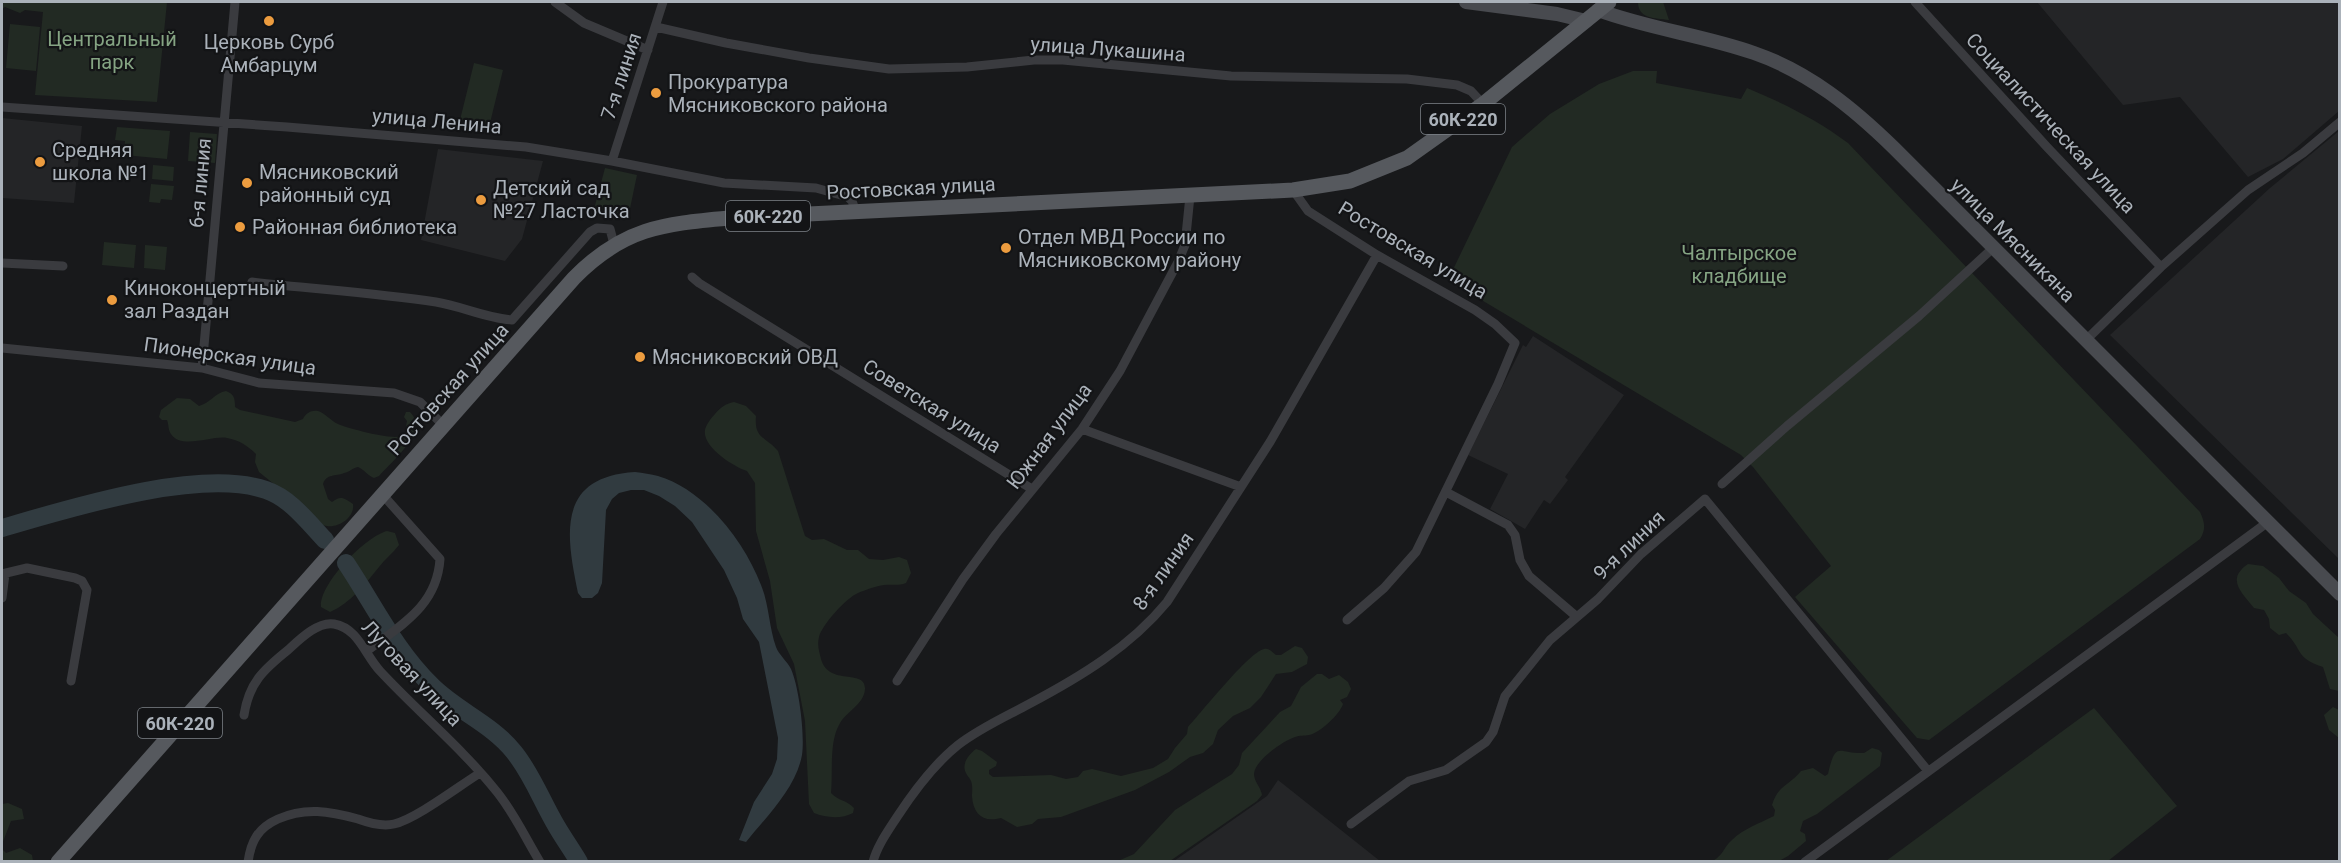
<svg xmlns="http://www.w3.org/2000/svg" width="2341" height="863" font-family="Roboto,sans-serif">
	<style>
		.built { fill: #242527 }
		.green { fill: #222a23 }
		.water { fill: #313b40 }
		.lines { fill: none; stroke-linecap: round; stroke-linejoin: round }
		.river { stroke: #313b40; stroke-width: 18 }
		.street { stroke: #3a3b3f; stroke-width: 9 }
		.secondary { stroke: #484a4f; stroke-width: 14 }
		.primary { stroke: #56595e; stroke-width: 15 }
		.poi-dot { fill: #ec9c3f; stroke: #131416; stroke-width: 2 }
		.labels { text-anchor: middle; dominant-baseline: central; stroke-width: 4.5; stroke-linejoin: round; paint-order: stroke }
		.shield { fill: #131416; stroke: #7d8389; stroke-width: 1.5 }
		.shield-label { font-size: 18px; font-weight: bold; fill: #abb2ba }
		.park-label { font-size: 20px; fill: #85a483; stroke: #131416 }
		.poi-label { font-size: 20px; fill: #abb2ba; stroke: #131416; text-anchor: start }
		.street-label { font-size: 20px; fill: #abb2ba; stroke: #131416 }
	</style>
	<rect width="100%" height="100%" fill="#18191b"/>
	<path class="built" d="M2037,2h302v109l-56,48 -35,18 -68,-80 -57,8z
		M2,118l80,8 -8,77 -72,-5z
		M2339,131v428l-229,-224 160,-147z
		M438,149l105,12 -21,78 -17,22 -84,-21z
		M1533,336l91,59 -59,82 3,3 -18,24 -6,-4 -19,29 -35,-20 18,-35 -40,-19 55,-110 3,2z
		M1278,780l102,81h-206l93,-65z"/>
	<path class="green" d="M2,2h165l-10,100 -122,-7 8,-83 -18,-2 -5,3 -15,-6 -3,2z
		M1638,2h25l6,18c-14,-2 -31,-1 -31,-18z
		M10,24l30,3 -4,44 -30,-3z
		M474,63l29,7 -14,57 -29,-7z
		M1633,71h24l-1,12 85,16 6,-11c36,15 69,31 101,55l352,369c5,11 6,17 0,27l-271,201 -12,-2 -122,-141 36,-31 -78,-99 -12,-12 -293,-175 64,-133 38,-33 49,-30z
		M117,127l53,4 -3,28 -43,-4 1,-14 -10,-1z
		M190,132l27,2 -2,29 -27,-2z
		M153,165l21,2 -1,14 -21,-2z
		M605,168l32,7 -9,43 -19,2 -16,-7z
		M151,184l23,2 -2,14 -11,-1 -1,4 -11,-1z
		M104,242l32,3 -2,23 -32,-3z
		M145,245l22,2 -2,23 -21,-2z
		M226,391c8,3 9,7 9,16l5,3 55,12 8,-3c3,-6 8,-9 15,-8 7,2 13,10 20,13 9,4 59,18 65,11 3,-3 3,-10 4,-14l-3,-4 2,-5h4c20,19 -19,50 -31,64l-5,2c-6,-2 -9,-8 -16,-11 -6,1 -8,5 -14,6 -9,4 -17,0 -21,11l5,15 4,3c9,-7 12,-4 21,2 2,13 -14,24 -26,22 -8,-1 -11,-6 -16,-12l-52,-42 -4,-10 1,-8c-8,-8 -17,-14 -29,-16 -13,-3 -46,12 -56,-4 -3,-4 -2,-9 -4,-14h-5l-3,-3 2,-7 16,-12 13,1 9,7c11,-3 16,-13 27,-15z
		M734,402l12,4 10,10c-2,23 9,20 22,35l27,85 7,4 12,-1 23,11h11l11,9 14,1 16,-3 8,3 4,13 -5,10c-8,3 -13,1 -22,2 -8,1 -19,5 -26,8 -12,5 -36,32 -39,44 -2,8 0,14 2,22 8,28 45,9 44,30 -1,16 -19,22 -26,36 -10,18 -6,48 -8,68 7,8 16,7 23,15l-1,5c-11,6 -27,5 -39,0l-5,-9 -4,-83 -11,-57 -17,-36 -7,-47 -14,-50 -1,-48 -8,-12c-13,-4 -45,-24 -42,-41 1,-5 6,-12 10,-16 6,-7 10,-10 19,-12z
		M387,531l8,2 4,12c-6,8 -14,14 -20,22 -14,17 -28,36 -49,45l-9,-5c-2,-23 45,-71 66,-76z
		M2248,564l15,2 16,12 10,13 17,12 7,11 26,24v53l-9,-2 -7,-22c-29,-10 -19,-16 -37,-34l-7,2 -9,-7 -1,-9 -5,-9 -10,-2c-13,-16 -28,-29 -6,-44z
		M1295,646l7,2 6,9 -1,7 -15,8 -16,2 -15,23 -11,11 -17,8 -15,14 -5,14 -10,9 -13,4 -21,15 -34,18 -74,27 -23,2 -6,5 -15,3 -16,-9c-18,5 -28,-4 -29,-22 0,-4 1,-10 -1,-15 -1,-3 -4,-5 -5,-8 -5,-9 3,-19 10,-24l6,2 15,11 -1,4 -7,4v4l4,3 58,-2 15,4 12,-2 5,-6 9,-2 29,7 32,-8 15,-9 7,-11 12,-14 1,-7c13,-14 61,-75 76,-78 5,-1 8,3 12,6h5z
		M1317,674h5l7,5 10,-4 9,7 3,7 -4,8 -7,3 3,4c-3,10 -23,29 -34,31 -5,1 -9,0 -14,2 -12,4 -40,23 -41,37 0,8 7,13 8,21l-5,6 -87,60h-52l16,-7 41,-44 57,-36 7,-9 3,-12 38,-41 11,-6 10,-19z
		M2333,707l6,3v28l-10,-8 -5,-15z
		M2094,708l83,98 -69,55h-222z
		M1872,748l7,2 3,3 -2,13 -63,48 -14,7 -3,10 5,3 1,7 -18,15 -9,5h-66c12,-8 10,-13 19,-21 11,-11 28,-17 42,-24l1,-6 -3,-5c6,-20 18,-20 29,-34l12,-3 12,8 3,-2c8,-35 10,-20 36,-21z
		M8,803l14,6 2,10 -13,2 -9,23v-40z
		M20,848l12,7 1,6h-31v-12l4,4z"/>
	<path class="water" d="M635,472c8,1 16,2 23,4 47,14 86,65 103,109 8,19 8,42 15,62 3,8 11,14 15,22 8,18 14,66 11,86 -6,33 -35,61 -56,87l-7,-2 15,-38 18,-28 5,-15 1,-21 -19,-96 -16,-23 -6,-21 -13,-28 -32,-48 -17,-16 -16,-10 -15,-6h-13l-12,3 -7,6 -6,11 -4,73 -4,10 -6,5h-10l-4,-5c-12,-58 -22,-116 57,-121z"/>
	<g class="lines">
		<path class="river" d="M2,528c66,-19 198,-61 264,-38 24,8 42,32 59,50
			M346,563c28,42 49,87 86,123 25,25 60,38 82,66 18,22 28,50 43,75 7,12 15,23 22,35"/>
		<path class="street" d="M555,2l29,21 64,27
			M1915,2l132,145 114,120
			M656,27l70,16 83,15 80,11 78,-2 67,-7h29l168,16 176,3 50,6 14,6 12,13
			M2,107l285,20 239,20 86,14 112,22 92,5 32,9 4,4 4,11
			M612,161l51,-159
			M1293,190l15,21 69,44 98,55 20,14 20,19 -17,41 -82,168 -32,36 -37,32
			M2,263l61,3
			M692,277l7,6 333,206
			M252,282c61,7 123,11 184,20 25,4 50,16 76,18l78,-88 7,-4 13,1 4,15
			M2085,341l76,-74 87,-77 55,-37 37,-31
			M2,348l200,20 57,15 135,10 26,9 23,23
			M202,368l33,-366
			M1082,429l159,58
			M1722,484l65,-58 132,-110 74,-68
			M1446,492l62,33 7,10 5,25 9,16 48,41
			M2,574l25,-6 48,10 7,3 5,9 -16,91
			M2,598l3,-24
			M367,651c34,-26 70,-45 73,-92l-58,-65
			M897,681l66,-102 33,-45 86,-105 38,-58 58,-109 7,-17 5,-49
			M244,715c5,-32 19,-45 44,-65 11,-10 30,-29 46,-26 24,4 31,31 46,47 38,41 82,77 117,121 17,21 29,47 43,70
			M1351,824l58,-43 37,-11 40,-28 7,-10 12,-36 45,-56 48,-41 43,-45 64,-55 223,272
			M248,862c3,-21 10,-34 30,-43 27,-12 51,-8 80,0 11,4 24,8 36,5 22,-5 65,-38 86,-51
			M873,862c4,-16 15,-31 24,-45 17,-26 36,-52 61,-72 22,-17 47,-28 71,-41 51,-27 101,-57 138,-102l103,-160 107,-187
			M1805,862l463,-340"/>
		<path class="secondary" d="M1466,2l91,12 29,7
			M1598,10c51,19 105,25 156,43 55,19 99,55 140,95l446,446"/>
		<path class="primary" d="M58,862l516,-584c49,-50 88,-54 155,-60l564,-28 57,-9 57,-23 76,-54 126,-102"/>
	</g>
	<g class="poi-dot">
		<circle cx="269" cy="21" r="6"/>
		<circle cx="656" cy="93" r="6"/>
		<circle cx="40" cy="162" r="6"/>
		<circle cx="247" cy="183" r="6"/>
		<circle cx="481" cy="200" r="6"/>
		<circle cx="240" cy="227" r="6"/>
		<circle cx="1006" cy="248" r="6"/>
		<circle cx="112" cy="300" r="6"/>
		<circle cx="640" cy="357" r="6"/>
	</g>
	<g class="labels">
		<g class="shield">
			<rect x="1421" y="104" width="84" height="30" rx="4.5"/>
			<rect x="726" y="201" width="84" height="30" rx="4.5"/>
			<rect x="138" y="708" width="84" height="30" rx="4.5"/>
		</g>
		<g class="shield-label">
			<text x="1463" y="119">60К-220</text>
			<text x="768" y="216">60К-220</text>
			<text x="180" y="723">60К-220</text>
		</g>
		<g class="park-label">
			<text x="112" y="39">Центральный<tspan x="112" dy="23">парк</tspan></text>
			<text x="1739" y="253">Чалтырское<tspan x="1739" dy="23">кладбище</tspan></text>
		</g>
		<g class="poi-label">
			<text x="269" y="42" text-anchor="middle">Церковь Сурб<tspan x="269" dy="23">Амбарцум</tspan></text>
			<text x="668" y="82">Прокуратура<tspan x="668" dy="23">Мясниковского района</tspan></text>
			<text x="52" y="150">Средняя<tspan x="52" dy="23">школа №1</tspan></text>
			<text x="259" y="172">Мясниковский<tspan x="259" dy="23">районный суд</tspan></text>
			<text x="493" y="188">Детский сад<tspan x="493" dy="23">№27 Ласточка</tspan></text>
			<text x="252" y="227">Районная библиотека</text>
			<text x="1018" y="237">Отдел МВД России по<tspan x="1018" dy="23">Мясниковскому району</tspan></text>
			<text x="124" y="288">Киноконцертный<tspan x="124" dy="23">зал Раздан</tspan></text>
			<text x="652" y="357">Мясниковский ОВД</text>
		</g>
		<g class="street-label">
			<text transform="translate(1108 49) rotate(4)">улица Лукашина</text>
			<text transform="translate(621 76) rotate(-72)">7-я линия</text>
			<text transform="translate(437 121) rotate(5)">улица Ленина</text>
			<text transform="translate(2051 123) rotate(47)">Социалистическая улица</text>
			<text transform="translate(200 183) rotate(-85)">6-я линия</text>
			<text transform="translate(911 188) rotate(-3)">Ростовская улица</text>
			<text transform="translate(2013 240) rotate(45)">улица Мясникяна</text>
			<text transform="translate(1413 250) rotate(31)">Ростовская улица</text>
			<text transform="translate(230 356) rotate(8)">Пионерская улица</text>
			<text transform="translate(448 389) rotate(-48)">Ростовская улица</text>
			<text transform="translate(932 406) rotate(32)">Советская улица</text>
			<text transform="translate(1049 436) rotate(-53)">Южная улица</text>
			<text transform="translate(1629 545) rotate(-44)">9-я линия</text>
			<text transform="translate(1163 571) rotate(-55)">8-я линия</text>
			<text transform="translate(412 673) rotate(47)">Луговая улица</text>
		</g>
	</g>
	<rect width="2341" height="863" fill="none" stroke="#abb2ba" stroke-width="6"/>
</svg>
